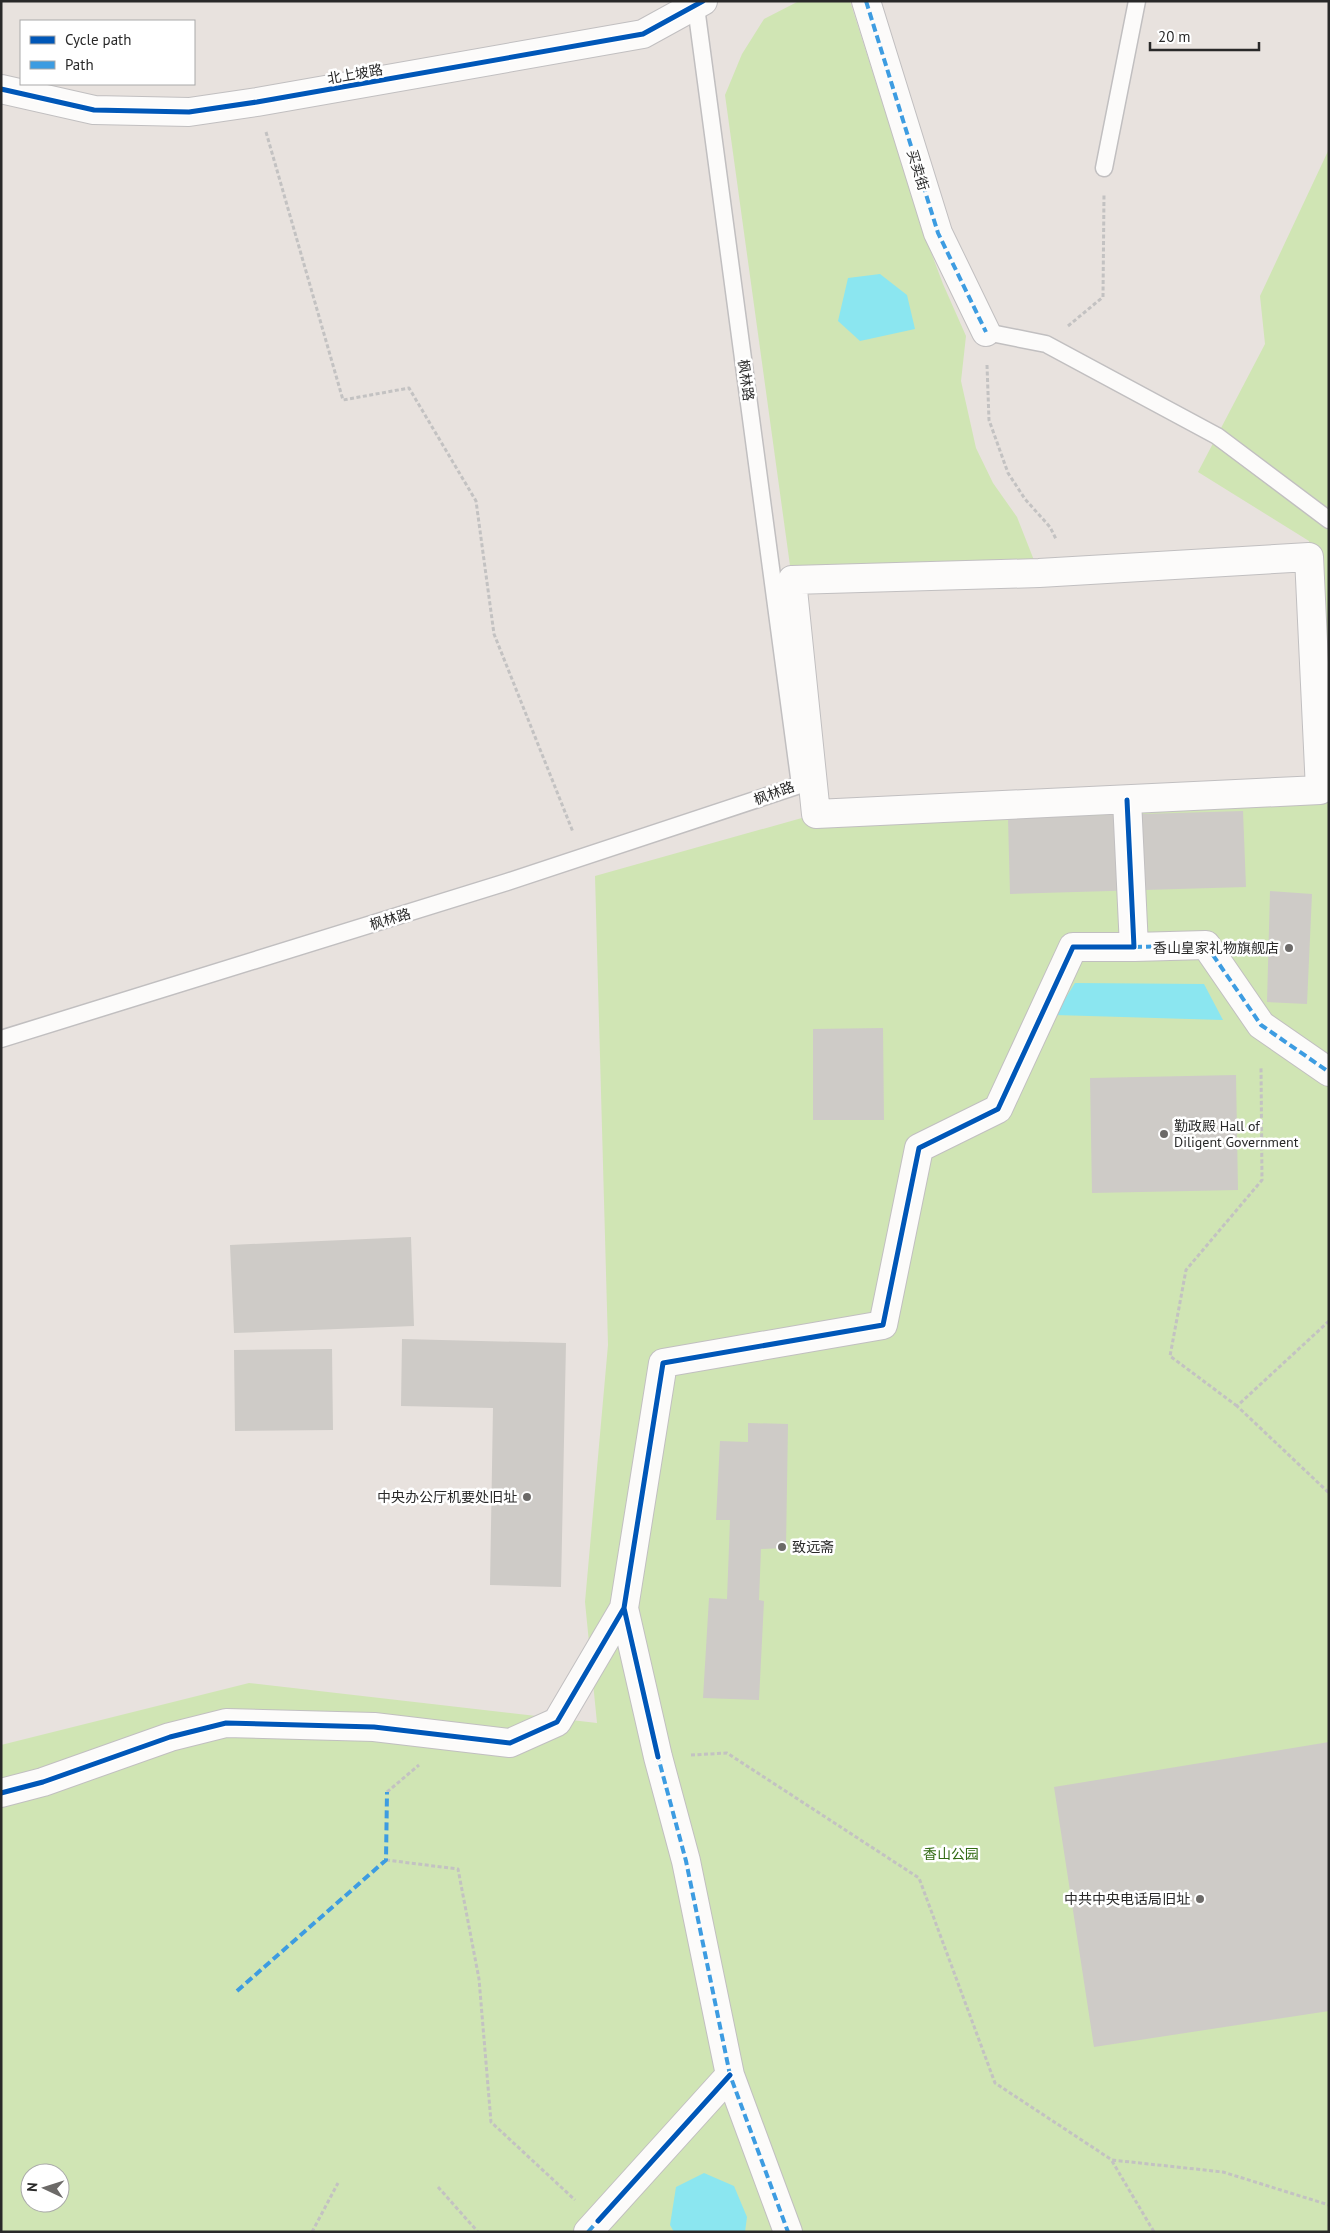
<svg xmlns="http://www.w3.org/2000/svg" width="1330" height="2233" font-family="'PT Sans','Noto Sans SC',sans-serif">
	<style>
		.green { fill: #d0e5b4; fill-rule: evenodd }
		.water { fill: #8be6f0 }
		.building { fill: #cecbc7 }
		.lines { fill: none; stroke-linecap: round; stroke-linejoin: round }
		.lane-casing { stroke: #c1bfc0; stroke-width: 19 }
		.street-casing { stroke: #c1bfc0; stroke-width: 30 }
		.path { stroke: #c3c2c2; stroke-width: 3; stroke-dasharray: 4 2.5; stroke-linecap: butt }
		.lane { stroke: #fcfbfa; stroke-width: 16 }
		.street { stroke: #fcfbfa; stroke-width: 28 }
		.quiet { stroke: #3d9ce1; stroke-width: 4; stroke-dasharray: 8 4; stroke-linecap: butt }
		.cycleway-casing { stroke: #fff; stroke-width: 8 }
		.cycleway { stroke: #0057b8; stroke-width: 5 }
		.poi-dot { fill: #6c6a68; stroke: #fff; stroke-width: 2 }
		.labels { text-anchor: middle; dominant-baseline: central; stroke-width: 5; stroke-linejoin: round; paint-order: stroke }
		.street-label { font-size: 14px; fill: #292929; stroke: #fff }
		.poi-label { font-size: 14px; fill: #292929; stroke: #fff; text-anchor: end }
		.park-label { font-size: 14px; fill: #336b14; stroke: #fff }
	</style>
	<rect width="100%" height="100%" fill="#e8e2de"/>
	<path class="green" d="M799,1h51l73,230 20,53 23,52 -5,45 15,67 17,35 24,34 22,56 -247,7 -67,-485 17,-41 22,-35z
		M1329,149v2083h-1328v-487l248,-62 348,40 -12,-121 23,-257 -13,-469 221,-62 504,-24 -11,-249 -111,-69 67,-128 -5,-48zM30,2173h30v30h-30z"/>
	<path class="water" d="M880,274l27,21 8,34 -55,12 -22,-20 10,-43z
		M1075,983l129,1 19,36 -168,-5z
		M704,2173l30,13 13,31 -2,15h-71l-4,-7 6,-38z"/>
	<path class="building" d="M1243,811l3,76 -236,7 -2,-76z
		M1270,891l42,3 -5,110 -40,-2z
		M883,1028l1,92h-71v-91z
		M1236,1075l2,115 -146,3 -2,-115z
		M411,1237l3,89 -180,7 -4,-88z
		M402,1339l164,4 -5,244 -71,-2 3,-177 -92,-2z
		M332,1349l1,81 -98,1 -1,-81z
		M748,1423l40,1 -2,124 -25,1 -2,51 5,1 -5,99 -56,-2 6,-100 18,1 3,-79h-14l4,-79 28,1z
		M1329,1742v269l-235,36 -40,-260z"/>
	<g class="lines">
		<defs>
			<path id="lane" d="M1104,168l33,-167
				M986,332l60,12 171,92 112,84
				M1,1039l506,-157 293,-97 -104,-778"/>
			<path id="street" d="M866,1l72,232 48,99
				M1,89l93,21 95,2 68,-10 386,-68 60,-33
				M1309,557l11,233 -504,24 -24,-234 247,-7z
				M1134,947l72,-2 55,80 68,47
				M1,1793l42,-11 127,-45 56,-14 148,4 136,16 47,-21 67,-114
				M588,2232l142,-157
				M788,2232l-58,-157 -44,-214 -28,-104 -34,-149 39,-245 220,-38 36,-177 79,-39 75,-162h61l-7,-147"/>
		</defs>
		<use href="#lane" class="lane-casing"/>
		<use href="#street" class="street-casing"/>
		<path class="path" d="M266,132l77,268 66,-12 67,113 18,133 79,198
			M1068,326l35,-29 1,-103
			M987,365l2,55 19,53 17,26 25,28 6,12
			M1329,1321l-92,85 92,87
			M1237,1406l-67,-50 16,-86 76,-90 -1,-114
			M691,1755l36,-2 192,125 76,205 117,77 111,12 106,33
			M387,1792l32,-27
			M386,1860l72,9 21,110 12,143 84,78
			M1112,2161l42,71
			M438,2187l40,45
			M312,2232l26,-49"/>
		<use href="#lane" class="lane"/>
		<use href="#street" class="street"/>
		<path class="quiet" d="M866,1l72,232 48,99
			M1134,947l72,-2 55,80 68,47
			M657,1753l29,108 44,214 58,157
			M237,1991l149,-131 1,-68
			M588,2232l13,-15"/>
		<defs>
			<path id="cycleway" d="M1,89l93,21 95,2 68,-10 386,-68 60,-33
				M658,1757l-34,-149 39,-245 220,-38 36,-177 79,-39 75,-162h61l-7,-147
				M1,1793l42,-11 127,-45 56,-14 148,4 136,16 47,-21 67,-114
				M598,2221l132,-146"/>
		</defs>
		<use href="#cycleway" class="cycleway-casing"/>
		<use href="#cycleway" class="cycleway"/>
	</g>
	<g class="poi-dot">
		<circle cx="1289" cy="948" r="5"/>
		<circle cx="1164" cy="1134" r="5"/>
		<circle cx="527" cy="1497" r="5"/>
		<circle cx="782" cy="1547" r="5"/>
		<circle cx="1200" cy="1899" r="5"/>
	</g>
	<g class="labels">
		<g class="street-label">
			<text transform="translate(355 74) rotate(-10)">北上坡路</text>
			<text transform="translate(918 170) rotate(73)">买卖街</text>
			<text transform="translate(746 380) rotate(82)">枫林路</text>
			<text transform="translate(774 793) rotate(-20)">枫林路</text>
			<text transform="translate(390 919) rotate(-17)">枫林路</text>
		</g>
		<g class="poi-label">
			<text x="1279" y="948">香山皇家礼物旗舰店</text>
			<text x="1174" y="1126" text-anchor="start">勤政殿 Hall of<tspan x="1174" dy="16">Diligent Government</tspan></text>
			<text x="517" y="1497">中央办公厅机要处旧址</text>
			<text x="792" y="1547" text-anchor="start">致远斋</text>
			<text x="1190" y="1899">中共中央电话局旧址</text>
		</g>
		<g class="park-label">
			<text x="951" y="1854">香山公园</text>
		</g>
	</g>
	<rect width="1330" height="2233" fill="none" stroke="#292929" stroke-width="5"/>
	<rect x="20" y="20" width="175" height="65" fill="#ffffff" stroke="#a9a9a9"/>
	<rect x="30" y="36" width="25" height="8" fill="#0057b8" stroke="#a9a9a9"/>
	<text x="65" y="45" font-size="15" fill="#292929">Cycle path</text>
	<rect x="30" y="61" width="25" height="8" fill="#3d9ce1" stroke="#a9a9a9"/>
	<text x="65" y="70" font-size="15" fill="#292929">Path</text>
	<g transform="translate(45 2188) rotate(274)"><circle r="24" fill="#ffffff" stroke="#a9a9a9"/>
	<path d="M0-4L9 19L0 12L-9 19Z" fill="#6c6a68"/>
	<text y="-8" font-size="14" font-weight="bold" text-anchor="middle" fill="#292929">N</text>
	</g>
	<path d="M1150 42v8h109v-8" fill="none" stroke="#292929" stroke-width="2.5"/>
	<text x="1158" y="42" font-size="15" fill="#292929" stroke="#ffffff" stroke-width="4" paint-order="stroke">20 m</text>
</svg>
